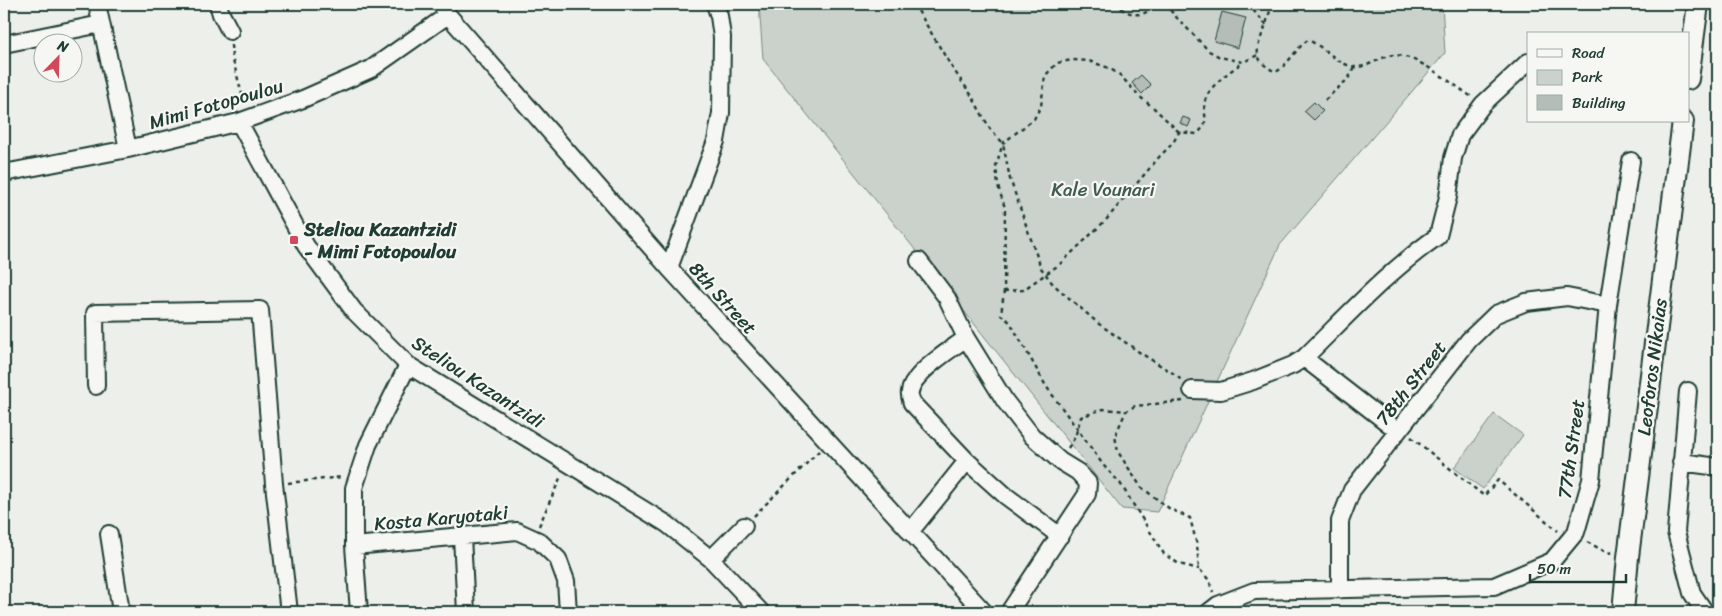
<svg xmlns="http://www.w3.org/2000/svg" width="1722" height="616" font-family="Sriracha,sans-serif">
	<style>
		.green { fill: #cbd2cc; stroke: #758880 }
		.building { fill: #b4bdb8; stroke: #1f3d34 }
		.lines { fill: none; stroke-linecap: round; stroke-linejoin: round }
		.minor-casing { stroke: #1f3d34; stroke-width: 20 }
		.major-casing { stroke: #1f3d34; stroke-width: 24 }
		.path { stroke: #1f3d34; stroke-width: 2.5; stroke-dasharray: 4 4; stroke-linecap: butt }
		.minor { stroke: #f6f6f2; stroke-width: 16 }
		.major { stroke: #f6f6f2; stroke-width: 20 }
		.poi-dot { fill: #d1495b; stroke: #f6f6f2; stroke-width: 2 }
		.labels { text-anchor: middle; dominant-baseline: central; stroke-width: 4.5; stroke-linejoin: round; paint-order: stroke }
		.street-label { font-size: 19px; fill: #1f3d34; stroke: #f6f6f2 }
		.park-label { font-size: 19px; fill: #415b52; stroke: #f6f6f2 }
		.poi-label { font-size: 19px; font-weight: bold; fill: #1f3d34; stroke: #f6f6f2; text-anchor: start }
	</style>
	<rect width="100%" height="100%" fill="#edefea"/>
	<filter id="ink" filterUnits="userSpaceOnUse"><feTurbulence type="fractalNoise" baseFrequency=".02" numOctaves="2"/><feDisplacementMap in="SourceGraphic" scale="10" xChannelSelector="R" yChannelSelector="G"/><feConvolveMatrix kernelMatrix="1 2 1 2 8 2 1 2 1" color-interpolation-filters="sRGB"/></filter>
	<g filter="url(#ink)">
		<path class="green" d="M759,4h683l3,49 -165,192 -123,267 -35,-3 -359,-450z
			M1494,414l29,21 -40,54 -29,-21z"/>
		<path class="building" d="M1222,12l24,6 -8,30 -24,-7z
			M1141,75l10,10 -9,9 -10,-11z
			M1314,102l9,9 -9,9 -10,-9z
			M1183,117l8,3 -3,7 -8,-4z"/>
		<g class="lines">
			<defs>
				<path id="minor" d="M97,4l31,145
					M218,4l3,10 9,17
					M441,4l7,11 221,253 315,344
					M4,44l97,-20
					M239,122l67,124 48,65 54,54 259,159 44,35 50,53
					M4,173l124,-24 111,-27 64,-23 68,-30 77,-54
					M919,261l28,37 19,40 39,63 27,35 28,25 18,11 10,11 -1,11 -78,118
					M669,268l47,-127 5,-28 1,-76 -3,-21 -4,-12
					M966,338c-14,11 -54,35 -56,54 -1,3 1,8 2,11l55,58 39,35 54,40
					M1304,358l94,73
					M96,386l-1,-73 165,-3 14,174 15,128
					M1192,390l29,1 32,-10 40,-16 11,-7c43,-42 84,-87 134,-122l10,-39 5,-39 7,-23 23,-31 45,-42
					M1688,391l-12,141 16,61 13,19
					M1681,462l37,5
					M910,532l57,-71
					M109,534l12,78
					M462,537l4,75
					M354,546l163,-15 22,10 19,18 8,22 2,31
					M711,559l33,-33
					M1340,590v-69l12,-31 117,-150 27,-26 30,-12 41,-5 41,8
					M359,612l-5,-66v-58l14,-43 40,-80
					M1209,612l9,-7 36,-14 240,-5 58,-25 24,-29 15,-52 17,-175 23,-144"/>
				<path id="major" d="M1688,79l10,-75
					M1623,612l5,-55 55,-436"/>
			</defs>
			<use href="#minor" class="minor-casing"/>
			<use href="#major" class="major-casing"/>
			<path class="path" d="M914,4l37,62 21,30 18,33 13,14 7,36 31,89 12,16 46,40 43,30 34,21 6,6
				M1114,4c14,10 29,17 41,0
				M1165,4l12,14 32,33 11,6 23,5 15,-7
				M1248,4l18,21
				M1273,4c-4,8 -6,18 -9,26 -9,21 -11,31 12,42 13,-8 19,-23 32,-32 15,6 32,26 47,27 14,1 29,-13 40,-12 24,1 57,29 77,42
				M112,8l20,-4
				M231,45l1,12 13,48
				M1325,100l23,-21 7,-12
				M1179,132l-25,-24 -15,-12 -19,-21 -11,-7 -20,-7 -17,-1 -15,3 -12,13 -4,30 -7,13 -31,24 -7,23 2,20 7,22 -1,83 -3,24 9,7 36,64 58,80 16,17 44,71 15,10 20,5
				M1004,291l19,-1 37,-26 46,-44 54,-64 13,-13 6,-11 18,2c16,-15 3,-20 9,-36 6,-15 25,-27 37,-36
				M1183,401l-48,5 -9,5 -11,25 3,16 23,35 29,22 20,9 7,27 2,24 10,11 4,12
				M1411,437l73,59 14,-16 60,51
				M1068,448l7,-11 6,-20 22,-8 23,2
				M288,483l54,-6
				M754,516l65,-65
				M539,526l22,-50
				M1587,542l21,11 5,-1"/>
			<use href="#minor" class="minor"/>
			<use href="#major" class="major"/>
		</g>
	</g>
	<rect class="poi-dot" x="289" y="235" width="10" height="10" rx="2.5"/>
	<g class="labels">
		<g class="street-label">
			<text transform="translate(216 104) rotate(-16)">Mimi Fotopoulou</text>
			<text transform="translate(723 298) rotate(48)">8th Street</text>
			<text transform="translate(1652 367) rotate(-83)">Leoforos Nikaias</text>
			<text transform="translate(478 382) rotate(33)">Steliou Kazantzidi</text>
			<text transform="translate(1411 383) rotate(-52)">78th Street</text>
			<text transform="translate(1571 449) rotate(-82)">77th Street</text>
			<text transform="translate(441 518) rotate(-5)">Kosta Karyotaki</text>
		</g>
		<g class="park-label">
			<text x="1103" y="189">Kale Vounari</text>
		</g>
		<g class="poi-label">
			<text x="304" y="229">Steliou Kazantzidi<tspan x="304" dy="22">- Mimi Fotopoulou</tspan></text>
		</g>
	</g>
	<rect width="1722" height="616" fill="none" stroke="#f6f6f2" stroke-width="20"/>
	<rect x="10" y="10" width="1702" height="596" fill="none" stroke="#1f3d34" stroke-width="2" filter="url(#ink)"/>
	<rect x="1527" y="32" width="162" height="90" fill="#f6f6f2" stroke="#a0aca6"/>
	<rect x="1537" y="49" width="25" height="8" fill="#f6f6f2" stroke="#a0aca6"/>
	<text x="1572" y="58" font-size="15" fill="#1f3d34">Road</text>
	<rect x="1537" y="70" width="25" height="15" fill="#cbd2cc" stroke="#a0aca6"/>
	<text x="1572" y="82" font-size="15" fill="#1f3d34">Park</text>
	<rect x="1537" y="95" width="25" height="15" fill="#b4bdb8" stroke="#a0aca6"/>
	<text x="1572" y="108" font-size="15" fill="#1f3d34">Building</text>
	<g transform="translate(58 58) rotate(23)"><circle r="24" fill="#f6f6f2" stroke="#a0aca6"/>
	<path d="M0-4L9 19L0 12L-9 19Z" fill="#d1495b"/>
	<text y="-8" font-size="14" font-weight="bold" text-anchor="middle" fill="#1f3d34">N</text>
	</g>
	<path d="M1530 574v8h96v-8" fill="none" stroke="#1f3d34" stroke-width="2.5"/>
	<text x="1537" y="574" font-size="15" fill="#1f3d34" stroke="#f6f6f2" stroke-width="4" paint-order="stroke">50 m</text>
</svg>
